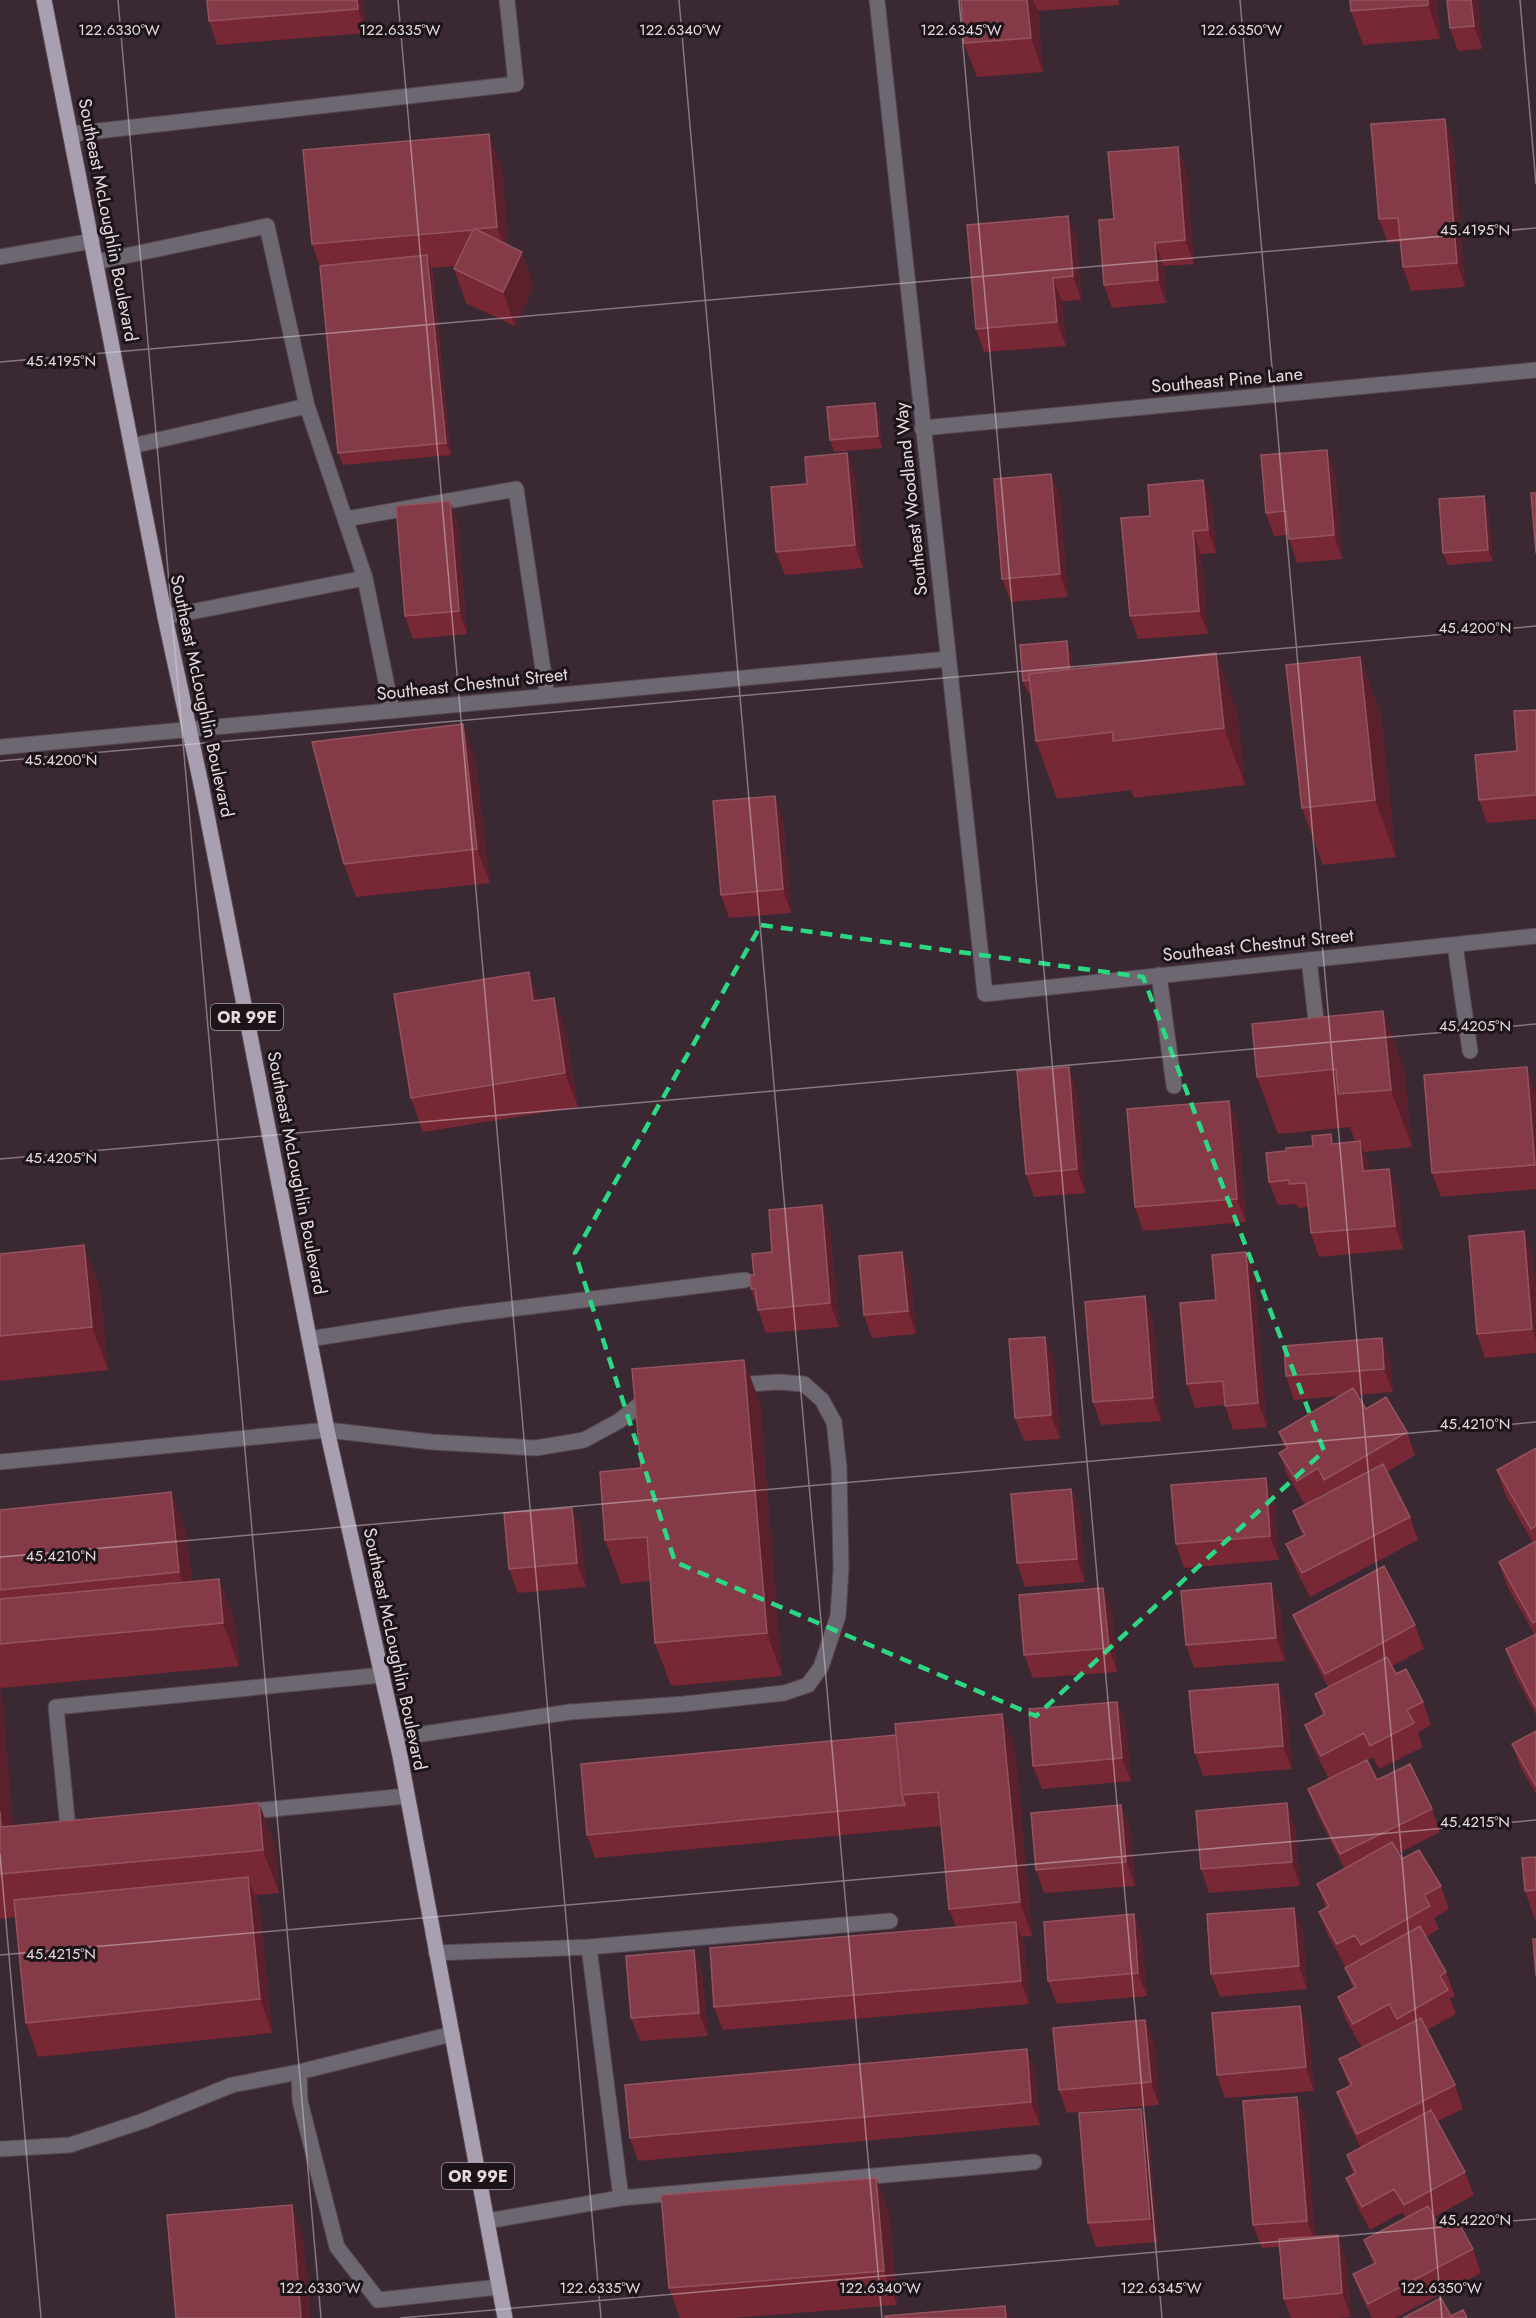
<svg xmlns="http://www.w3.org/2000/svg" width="1536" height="2318" font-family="Jost,sans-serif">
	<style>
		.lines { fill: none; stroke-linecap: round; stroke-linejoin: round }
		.service-casing { stroke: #56444f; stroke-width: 17 }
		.minor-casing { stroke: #56444f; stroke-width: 17 }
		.primary-casing { stroke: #56444f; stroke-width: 17 }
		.service { stroke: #6c6770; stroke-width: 15 }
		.minor { stroke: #6c6770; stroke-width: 15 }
		.primary { stroke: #a8a0b1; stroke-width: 15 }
		.wall { fill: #782834 }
		.shaded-wall { fill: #5a202c }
		.building { fill: #843b47; stroke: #93545f; stroke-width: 1.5 }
		.marked { fill: none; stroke: #2bd884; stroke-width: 4.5; stroke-dasharray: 12 8; stroke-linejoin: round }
		.ticks { fill: none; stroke: #e6dae1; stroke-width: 1.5; stroke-opacity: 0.45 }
		.labels { text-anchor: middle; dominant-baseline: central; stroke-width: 6; stroke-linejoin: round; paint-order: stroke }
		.shield { fill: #1c1418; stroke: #a99fa5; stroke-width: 1.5 }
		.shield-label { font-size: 16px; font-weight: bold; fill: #e6dae1 }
		.street-label { font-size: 18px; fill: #e6dae1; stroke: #1c1418 }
		.ticks-label { font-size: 15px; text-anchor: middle; fill: #e6dae1; stroke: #1c1418; stroke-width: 6; stroke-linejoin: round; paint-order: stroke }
	</style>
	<rect width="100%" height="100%" fill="#3a2833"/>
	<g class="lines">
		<defs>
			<path id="service" d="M71,134l445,-50 -9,-84
				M0,257l92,-16
				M96,262l171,-36 40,180 58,172 27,133
				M132,446l175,-40
				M346,519l170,-30 31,207
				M165,617l200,-39
				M1455,945l15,106
				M1309,960l9,77
				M1159,975l15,111
				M309,1339l153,-24 283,-35
				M0,1462l327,-32 105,12 104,6 48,-8 35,-19 33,-26
				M396,1738l174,-26 114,-8 100,-11 24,-8 13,-18 17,-51 3,-47 -2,-102 -5,-45 -12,-22 -18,-16 -25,-2 -47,3
				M242,1812l165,-16
				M80,1828l-12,1 -12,-122 326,-32
				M589,1947l301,-26
				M436,1953l153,-6 32,251 -134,23
				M452,2034l-153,38 1,29 37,146 41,53 121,-13
				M0,2149l70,-4 73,-24 89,-36 67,-13
				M621,2198l413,-36"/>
			<path id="minor" d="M877,0l108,994 551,-58
				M922,428l614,-58
				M0,747l948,-88"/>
			<path id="primary" d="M44,0l121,617 36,167 126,646 73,326 105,562"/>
		</defs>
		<use href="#service" class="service-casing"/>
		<use href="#minor" class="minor-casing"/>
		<use href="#primary" class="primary-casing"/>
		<use href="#service" class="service"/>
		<use href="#minor" class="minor"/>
		<use href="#primary" class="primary"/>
	</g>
	<path class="wall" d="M207,0h156l3,33 -149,12 -8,-24z
		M961,0h158v5l-81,6 5,61 -66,5 -13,-34z
		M1437,0l3,39 -77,6 -12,-34z
		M1478,0l4,49 -24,2 -8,-23z
		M1453,142l12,145 -54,4 -8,-24 -2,-25 -13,1 -9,-24z
		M1178,147l8,23 8,94 -30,2 2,37 -54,5 -8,-23 10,-66z
		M502,168l6,77 26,40 -19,41 -49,-23 -12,-34 1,-3 -23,2 19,187 -108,10 -5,-12 -18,-187 -8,-22z
		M1077,240l4,60 -19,1 4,45 -82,6 -8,-23z
		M879,415l3,33 -48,4 -4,-12z
		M847,453l8,23 8,92 -78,7 -9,-23 31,-68z
		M1335,473l7,86 -45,4 -8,-24 -1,-4 -14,1 -8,-23z
		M1051,474l9,23 8,100 -57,5 -9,-23z
		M1484,496l4,12 5,53 -45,4 -5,-12z
		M450,501l8,24 9,109 -54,5 -8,-23z
		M1212,503l4,50 -15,1 7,80 -70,5 -8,-23 20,-100z
		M1071,653l2,16 164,41 8,75 -111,13 -3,-8 -74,9 -21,-58 -5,-48h-3l-5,-12z
		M1360,657l21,58 15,142 -73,8 -21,-57z
		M1536,710v109l-49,4 -8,-23 38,-49z
		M475,758l15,125 -134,14 -12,-33z
		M775,796l8,23 8,94 -62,5 -8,-23z
		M539,1000l27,32 12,75 -155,25 -12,-34z
		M1383,1011l21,58 8,78 -48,5 5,12v7l29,21 5,57 -84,8 -8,-24 -3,-26 -10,1 -2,-4 -18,1 -9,-23 17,-31 69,-10 -5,-14 -72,7 -21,-57z
		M1527,1067l8,23 1,11v88l-95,8 -9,-24z
		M1077,1091l8,102 -51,4 -8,-23z
		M1229,1101l9,23 8,98 -103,9 -8,-24z
		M822,1205l8,24 9,98 -73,6 -15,-44 3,-14 18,-23z
		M0,1254l100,34 8,82 -108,11z
		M1533,1255l3,40v58l-51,5 -8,-24z
		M1254,1275l13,152 -34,3 -8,-25 -30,3 -8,-24 29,-84z
		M911,1276l5,58 -44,4 -8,-23z
		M1153,1320l8,101 -60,4 -8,-23z
		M744,1360l16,43 22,273 -111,10 -16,-43 -5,-62 -29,3 -16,-44 36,-72z
		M1054,1360l6,79 -36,2 -9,-23z
		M1390,1361l3,31 -36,3 9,14 41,23 8,23 -28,17 23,45 8,23 -108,57 -15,-29 -9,-24 16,-8 -9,-25 34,-18 -1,-1 -21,13 -17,-29 -9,-23 6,-4 -6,-17 60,-36 -45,4 -8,-24z
		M1536,1448v267l-22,-42 -8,-24 29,-14 -28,-49 -8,-24 34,-19 -28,-49 -8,-24z
		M1071,1489l9,23 5,70 -60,5 -8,-24z
		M171,1492l16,44 5,46 27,-3 16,43 4,44 -238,22 12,138 246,-23 16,43 4,47 -24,2 5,16 12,122 -234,24 -12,-34 -11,-106 -15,2v-409z
		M1274,1501l5,59 -95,8 -8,-24z
		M572,1508l9,23 5,56 -68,6 -9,-24z
		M1103,1588l9,24 5,60 -84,6 -9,-23z
		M1280,1606l5,55 -91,7 -8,-23z
		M1293,1615l122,10 9,24 -32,17 4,8 27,28 8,23 -13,8 5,14 -44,22 -6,-12 -44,22 -16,-31 -8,-23 18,-9 -8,-22 13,-7 -26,-49z
		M1278,1684l9,24 5,61 -89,7 -8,-23z
		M1117,1702l9,24 5,55 -89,8 -9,-23z
		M1536,1731v63l-15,-26 -9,-24z
		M1015,1748l17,188 -11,1 4,9 4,58 -306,26 -9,-23 242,-80 -7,-18 -7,-83 -347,32 -8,-23z
		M1377,1780l55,29 8,23 -41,21 3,6 39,27 8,23 -15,9 5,11 -13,8 20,35 9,24 -5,2 6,16 -29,16 28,55 8,24 -25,12 27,51 9,23 -40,22 5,10 34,22 8,24 -86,45h-23l-10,-20 -9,-24 20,-10 -9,-24 42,-22 -3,-6 -33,18 -15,-28 -9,-24 7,-4 -6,-19 14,-7 -16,-32 -8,-24 12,-6 -10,-27 60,-30 -1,-1 -36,20 -16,-28 -8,-23 15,-8 -7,-21 -18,-33 -9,-23 7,-4 -9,-24 27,-16 -27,-55 -9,-24z
		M1121,1805l9,23 5,58 -91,7 -8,-23z
		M1295,1826l5,60 -91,7 -8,-24z
		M1536,1857v65l-11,-31z
		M1134,1914l8,24 5,58 -90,8 -9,-23z
		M1303,1931l4,58 -87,8 -9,-23z
		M694,1950l8,24 6,62 -68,5 -9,-23z
		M1145,2020l9,23 5,62 -92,8 -8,-23z
		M1309,2029l5,62 -89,7 -8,-23z
		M1035,2072l5,53 -402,36 -8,-23z
		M1297,2097l9,23 9,117 31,21 5,59 -14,1h-46l-7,-19 -5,-52 -17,1 -9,-23z
		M1141,2109l8,23 9,110 -62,5 -8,-24z
		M876,2178l13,34 8,93 -165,13h-52l-11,-30z"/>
	<path class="shaded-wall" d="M357,0h6l3,33 -8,-24z
		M1027,0h6l5,11 5,61 -12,-34z
		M1428,0h9l3,39 -12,-34z
		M1471,0h7l4,49 -8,-23z
		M1445,119l8,23 12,145 -8,-24z
		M489,134l13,34 7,93 -12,-34z
		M1178,147l8,23 8,94 -9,-24z
		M1068,216l9,24 4,60 -8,-24z
		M1155,243l9,23 2,37 -8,-23z
		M522,252l12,33 -19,41 -12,-34z
		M427,255l4,12 20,188 -5,-12z
		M1053,278l9,23 4,45 -9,-24z
		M875,403l4,12 3,33 -4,-12z
		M1327,450l8,23 7,86 -8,-24z
		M847,453l8,23 8,92 -8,-23z
		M1051,474l9,23 8,100 -8,-23z
		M1203,480l9,23 4,50 -8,-23z
		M1484,496l4,12 5,53 -5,-11z
		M450,501l8,24 9,109 -8,-23z
		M1193,531l8,23 7,80 -9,-23z
		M1067,641l4,12 3,36 -4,-12z
		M1216,653l21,57 8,75 -21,-57z
		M1360,657l21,58 15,142 -21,-57z
		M463,724l12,34 15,125 -13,-34z
		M775,796l8,23 8,94 -8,-24z
		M529,972l12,34 -8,-5z
		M554,998l12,34 12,75 -13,-34z
		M1383,1011l21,58 8,78 -21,-57z
		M1069,1067l8,24 8,102 -8,-24z
		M1527,1067l8,23 1,11v68l-1,-4z
		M1229,1101l9,23 8,98 -9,-23z
		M1360,1141l9,23 3,31 -9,-24z
		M1389,1169l9,23 5,57 -8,-23z
		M822,1205l8,24 9,98 -9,-24z
		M1524,1231l9,24 3,40v45l-4,-11z
		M84,1245l16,43 8,82 -16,-43z
		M902,1252l9,24 5,58 -8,-23z
		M1246,1252l8,23 13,152 -9,-24z
		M1145,1296l8,24 8,101 -8,-23z
		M1045,1337l9,23 6,79 -9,-24z
		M1382,1338l8,23 3,31 -9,-23z
		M744,1360l16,43 22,273 -15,-43z
		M1266,1478l8,23 5,59 -9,-24z
		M1071,1489l9,23 5,70 -8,-23z
		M171,1492l16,44 8,79 -16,-43z
		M572,1508l9,23 5,56 -9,-24z
		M219,1579l16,43 4,44 -16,-43z
		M1271,1583l9,23 5,55 -9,-23z
		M1103,1588l9,24 5,60 -8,-24z
		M1278,1684l9,24 5,61 -9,-23z
		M0,1686l1,2 16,183 -16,-44 -1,-15z
		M1117,1702l9,24 5,55 -9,-23z
		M1002,1714l13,34 17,188 -12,-34z
		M259,1803l16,43 4,47 -16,-43z
		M1287,1803l8,23 5,60 -8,-24z
		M1121,1805l9,23 5,58 -9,-24z
		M248,1877l12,34 12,122 -12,-34z
		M1294,1908l9,23 4,58 -8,-23z
		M1134,1914l8,24 5,58 -9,-23z
		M1016,1922l9,24 4,58 -8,-23z
		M694,1950l8,24 6,62 -9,-23z
		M1300,2006l9,23 5,62 -8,-24z
		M1145,2020l9,23 5,62 -8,-23z
		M1027,2049l8,23 5,53 -9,-23z
		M1297,2097l9,23 10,124 -9,-23z
		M1141,2109l8,23 9,110 -8,-23z
		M876,2178l13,34 8,93 -13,-34z
		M292,2205l12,34 7,79h-10z
		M1338,2235l8,23 5,59 -9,-24z
		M1005,2306l4,12h-3z"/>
	<path class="building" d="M207,0h150l1,9 -149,12z
		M961,0h66l4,38 -67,5z
		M1350,0h78v5l-77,6z
		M1447,0h24l3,26 -24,2z
		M1445,119l12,144 -54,4 -5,-49 -19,1 -8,-95z
		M489,134l8,93 -22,2 47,23 -19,40 -49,-23 19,-39 -161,14 -9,-94z
		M1178,147l7,93 -30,3 3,37 -54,5 -5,-65 15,-1 -6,-67z
		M1068,216l5,60 -20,2 4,44 -81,7 -9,-104z
		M427,255l19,188 -108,10 -18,-187z
		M875,403l3,33 -48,4 -3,-33z
		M1327,450l7,85 -45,4 -3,-28 -20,2 -5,-58z
		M847,453l8,92 -79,7 -5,-65 36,-3 -2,-27z
		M1051,474l9,100 -58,5 -8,-100z
		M1203,480l5,50 -15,1 6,80 -69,5 -9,-98 29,-2 -2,-31z
		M1531,493h5v60z
		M1484,496l4,54 -45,3 -4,-54z
		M450,501l9,110 -54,5 -9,-110z
		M1067,641l2,28 -40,5v6l-6,1 -3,-36z
		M1216,653l8,75 -111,13v-9l-77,9 -7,-67z
		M1360,657l15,143 -73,8 -16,-143z
		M1536,710v85l-57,5 -4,-45 42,-4 -3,-40z
		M463,724l14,125 -133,15 -32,-122z
		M775,796l8,93 -62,6 -8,-94z
		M529,972l4,29 21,-3 11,75 -154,25 -17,-104z
		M1383,1011l8,79 -53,4 -2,-25 -79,8 -5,-53z
		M1069,1067l8,102 -51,5 -9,-103z
		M1527,1067l8,98 -103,8 -8,-98z
		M1229,1101l8,98 -102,8 -8,-98z
		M1331,1134l1,10 28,-3 3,30 26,-2 6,57 -84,7 -5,-50 -17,1v-4l-20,2 -3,-29 20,-2v-3l27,-2 -1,-10z
		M822,1205l8,98 -72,7 -3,-21h-4l-1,-14h4l-2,-21 20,-2 -3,-42z
		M1524,1231l8,98 -55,5 -8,-98z
		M84,1245l8,82 -92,9v-82z
		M902,1252l6,59 -44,4 -5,-59z
		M1246,1252l12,151 -33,3 -2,-25 -36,3 -7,-81 36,-3 -4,-45z
		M1145,1296l8,102 -60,4 -8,-100z
		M1045,1337l6,78 -36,3 -6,-79z
		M1382,1338l2,31 -98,7 -2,-30z
		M744,1360l23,273 -112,10 -8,-106 -42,3 -5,-68 41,-4 -9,-99z
		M1353,1388l13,21 20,-12 21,35 -83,48 -6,-12 -21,13 -18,-28 9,-5 -9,-16z
		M1536,1448v78l-5,3 -34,-59z
		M1383,1464l27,53 -108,56 -16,-29 19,-9 -12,-24z
		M1266,1478l4,58 -94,8 -5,-59z
		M1071,1489l6,70 -60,4 -6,-69z
		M171,1492l8,80 -179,18v-80z
		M572,1508l5,55 -68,6 -5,-56z
		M1536,1541v80l-3,2 -34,-61z
		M1384,1566l31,59 -90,49 -32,-59z
		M219,1579l4,44 -223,21v-45z
		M1271,1583l5,55 -90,7 -5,-54z
		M1103,1588l6,60 -85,7 -5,-60z
		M1536,1634v74l-30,-59z
		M1387,1657l9,17 10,-5 17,33 -16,8 7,13 -44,23 -6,-13 -43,23 -16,-31 20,-11 -10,-20z
		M1278,1684l5,62 -88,7 -6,-62z
		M1117,1702l5,56 -89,8 -4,-57z
		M1002,1714l18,188 -71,7 -11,-117 -36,3 -7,-71z
		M1536,1731v55l-24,-42z
		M896,1735l6,60 3,10 -318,30 -6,-71z
		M1367,1760l10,20 33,-16 22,45 -92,45 -32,-65z
		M259,1803l4,47 -263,24v-62l1,15z
		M1287,1803l5,59 -91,7 -5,-58z
		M1121,1805l5,57 -90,8 -5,-57z
		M1392,1842l10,17 17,-9 22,36 -17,9 6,11 -69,39 -6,-10 -18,9 -18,-32 10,-6 -12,-22z
		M1536,1857v33l-11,1 -3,-33z
		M248,1877l12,122 -234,24 -12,-123z
		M1294,1908l5,58 -88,8 -4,-60z
		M1134,1914l4,59 -90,8 -4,-59z
		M1016,1922l5,59 -307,26 -4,-59z
		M1420,1926l26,46 -6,4 8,14 -51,29 -8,-15 -36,20 -15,-27 18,-10 -11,-19z
		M1533,1939h3v37z
		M694,1950l5,63 -68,5 -5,-62z
		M1300,2006l6,61 -89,8 -5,-62z
		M1421,2018l34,67 -98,49 -20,-42 15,-7 -13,-26z
		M1145,2020l6,62 -92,8 -6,-62z
		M1027,2049l4,53 -401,36 -5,-53z
		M1297,2097l10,124 -54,4 -10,-124z
		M1141,2109l9,110 -62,4 -9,-110z
		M1431,2110l34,62 -61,33 -10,-16 -32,18 -16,-29 10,-5 -9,-18z
		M876,2178l8,93 -215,17 -8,-93z
		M292,2205l9,113h-125l-9,-103z
		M1428,2206l11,21 17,-9 17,31 -105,55 -15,-30 23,-11 -12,-23z
		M1338,2235l4,58 -58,6 -5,-60z
		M1441,2298l10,18 12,-6 4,8h-64z
		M1005,2306l1,12h-121v-2z"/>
	<path class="marked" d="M761,925l382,52 181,474 -288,265 -361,-154 -100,-309z"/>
	<path class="ticks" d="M118,0l203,2318M398,0l203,2318M679,0l203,2318M959,0l203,2318M1240,0l202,2318M1520,0l16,184M0,362l1536,-134M0,761l1536,-135M0,1159l1536,-135M0,1557l1536,-135M0,1854l41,464M0,1955l1536,-135M400,2318l1136,-99"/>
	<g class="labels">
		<g class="shield">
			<rect x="211" y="1004" width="72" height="26" rx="4.5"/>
			<rect x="442" y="2163" width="72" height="26" rx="4.5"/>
		</g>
		<g class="shield-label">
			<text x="247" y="1017">OR 99E</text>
			<text x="478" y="2176">OR 99E</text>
		</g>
		<g class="street-label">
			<text transform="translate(108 220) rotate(79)">Southeast McLoughlin Boulevard</text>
			<text transform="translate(1227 380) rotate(-5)">Southeast Pine Lane</text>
			<text transform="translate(911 499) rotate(-96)">Southeast Woodland Way</text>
			<text transform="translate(472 684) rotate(-6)">Southeast Chestnut Street</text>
			<text transform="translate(202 696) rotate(78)">Southeast McLoughlin Boulevard</text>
			<text transform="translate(1258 945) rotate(-6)">Southeast Chestnut Street</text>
			<text transform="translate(297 1173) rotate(79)">Southeast McLoughlin Boulevard</text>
			<text transform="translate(395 1649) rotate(78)">Southeast McLoughlin Boulevard</text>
		</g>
	</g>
	<g class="ticks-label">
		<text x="119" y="35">122.6330°W</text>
		<text x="400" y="35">122.6335°W</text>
		<text x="680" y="35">122.6340°W</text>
		<text x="961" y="35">122.6345°W</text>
		<text x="1241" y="35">122.6350°W</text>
		<text x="1475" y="235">45.4195°N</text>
		<text x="61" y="366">45.4195°N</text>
		<text x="1475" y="633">45.4200°N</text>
		<text x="61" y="765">45.4200°N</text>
		<text x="1475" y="1031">45.4205°N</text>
		<text x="61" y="1163">45.4205°N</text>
		<text x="1475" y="1429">45.4210°N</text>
		<text x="61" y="1561">45.4210°N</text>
		<text x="1475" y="1827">45.4215°N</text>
		<text x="61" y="1959">45.4215°N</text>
		<text x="1475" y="2225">45.4220°N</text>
		<text x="320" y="2293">122.6330°W</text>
		<text x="600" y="2293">122.6335°W</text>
		<text x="880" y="2293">122.6340°W</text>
		<text x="1161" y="2293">122.6345°W</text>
		<text x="1441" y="2293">122.6350°W</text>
	</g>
</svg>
